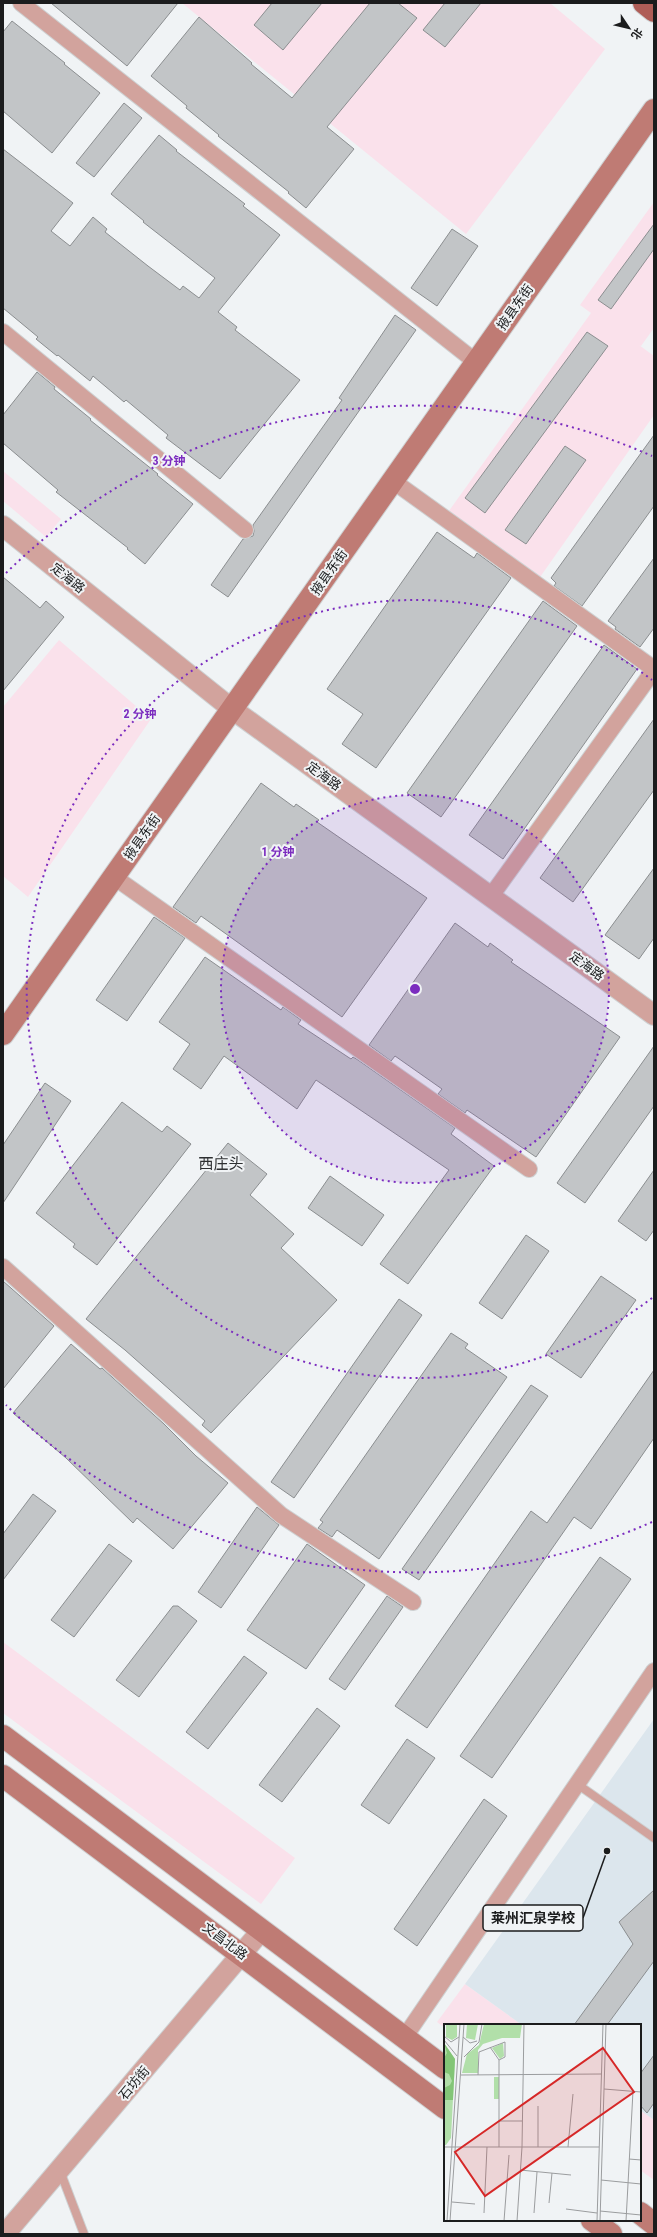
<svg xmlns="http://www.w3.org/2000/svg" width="657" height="2237" font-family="'Roboto Condensed','Noto Sans SC',sans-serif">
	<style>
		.commercial { fill: #fae1eb }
		.built { fill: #dce6ed }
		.building { fill: #c2c5c7; stroke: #8b8e90 }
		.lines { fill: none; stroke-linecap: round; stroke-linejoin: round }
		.service-casing { stroke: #ced1d2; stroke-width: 10 }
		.minor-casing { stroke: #ced1d2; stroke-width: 18 }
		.tertiary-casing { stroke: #ced1d2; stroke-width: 22 }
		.secondary-casing { stroke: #ced1d2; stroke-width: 24 }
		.primary-casing { stroke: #ced1d2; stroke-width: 24 }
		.service { stroke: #d2a39d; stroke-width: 8 }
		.minor { stroke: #d2a39d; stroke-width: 16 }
		.tertiary { stroke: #d2a39d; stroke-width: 20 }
		.secondary { stroke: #bf7b74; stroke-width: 22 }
		.primary { stroke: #af5d57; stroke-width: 22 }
		.ring { fill: none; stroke: #7b2cbf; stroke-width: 2; stroke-dasharray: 2 4 }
		.labels { text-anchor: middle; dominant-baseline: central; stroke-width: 4; stroke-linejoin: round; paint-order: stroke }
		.street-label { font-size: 13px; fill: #1b1c1d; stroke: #f0f3f5 }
		.quarter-label { font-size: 15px; fill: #2d2f31; stroke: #f0f3f5 }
		.inset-road { fill: none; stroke: #9b9d9f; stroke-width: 1 }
		.view { fill: #d62828; fill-opacity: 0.15; stroke: #d62828; stroke-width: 2 }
		.inset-edge { fill: none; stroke: #1b1c1d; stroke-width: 2 }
		.centre { fill: #7b2cbf; stroke: #f0f3f5; stroke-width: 2 }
		.ring-label { font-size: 12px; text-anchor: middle; font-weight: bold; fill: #7b2cbf; stroke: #f0f3f5; stroke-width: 4; stroke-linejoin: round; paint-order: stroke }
		.leader { fill: none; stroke: #1b1c1d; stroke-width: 1.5 }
		.callout-dot { fill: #1b1c1d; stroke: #f0f3f5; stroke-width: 1.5 }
		.callout { fill: #f0f3f5; stroke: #1b1c1d; stroke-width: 1.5 }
		.callout-label { font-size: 14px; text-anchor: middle; font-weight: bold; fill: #1b1c1d }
	</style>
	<rect width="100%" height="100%" fill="#f0f3f5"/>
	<path class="commercial" d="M182,3h368l55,46 -139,185z
		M654,202v126l-13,18 -2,-1 15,11v59l-116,165 -92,-65 145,-202 -11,-8z
		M3,471l58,48 -15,18 -43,-36z
		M59,640l92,79 -123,178 -25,-21v-169z
		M3,1642l292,216 -34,46 -258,-191z
		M465,1984l57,41h-77v3l-8,-6z
		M640,2110l14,10v60l-14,-10z"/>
	<path class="built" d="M654,1719v401l-14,-10v-85h-118l-57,-41z"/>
	<path class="building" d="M51,3h127l-51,63z
		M272,3h50l-39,47 -29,-25z
		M370,3h28l19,15 -90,109 27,22 -48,59 -18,-15 1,-1 -71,-56 1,-1 -33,-27 1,-2 -36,-30 48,-59 53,46 -1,1 41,34z
		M445,3h36l-36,44 -22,-17z
		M12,21l53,42 -1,1 36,29 -48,60 -49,-42v-79z
		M124,103l18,15 -48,59 -18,-14z
		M159,135l18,15 -1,1 69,53 -2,2 37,29 -62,77 19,15 -2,3 65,50 -80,99 -54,-41 2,-3 -42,-35 -2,2 -31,-26 -3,5 -32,-26 -1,1 -21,-17 2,-2 -35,-29v-159l70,54 -22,28 19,15 23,-29 14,12 -2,3 43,34 32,24 3,-4 16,12 16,-20 -72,-56 1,-1 -33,-27z
		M654,224v25l-43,60 -13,-9z
		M452,229l26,17 -41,60 -26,-18z
		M395,315l21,15 -188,267 -17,-12 32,-46 10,-3 1,-5 -1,-6 89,-125 -3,-2z
		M587,332l21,14 -123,167 -20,-15z
		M37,372l18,15 -1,2 37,30 -1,1 68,54 -1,1 36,29 -48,60 -18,-15 1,-1 -72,-56 2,-2 -55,-47v-28z
		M654,435v71l-72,100 -28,-20 2,-3 -5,-5z
		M565,446l21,14 -60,84 -21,-14z
		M437,532l37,26 3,-5 34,25 -135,190 -34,-24 21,-30 -36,-25z
		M654,558v70l-14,19 -25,-18 1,-2 -8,-6z
		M3,577l37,31 6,-7 18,16 -61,74z
		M543,601l34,25 -136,191 -34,-24z
		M604,645l33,24 -134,190 -34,-24z
		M654,719v71l-81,112 -33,-24z
		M261,783l33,24 2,-3 23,16 -2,2 110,76 -85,119 -141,-101 -5,7 -23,-16z
		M654,868v70l-15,21 -34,-24z
		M154,917l31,21 -58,83 -31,-21z
		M455,923l33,24 2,-4 23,17 -2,2 109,75 -84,120 -69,-47 -2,3 -27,-19 4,-5 -47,-33 -4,5 -22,-16z
		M205,957l76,53 2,-3 18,13 -3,4 53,35 2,-2 5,3 97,68 -4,6 43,32 -86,118 -28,-20 69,-94 -133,-90 -19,29 -73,-53 -23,33 -28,-20 17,-25 -31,-22z
		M654,1046v60l-69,97 -28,-20z
		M45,1083l26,18 -68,102v-58z
		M122,1102l40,30 5,-6 24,18 -94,121 -24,-18 2,-3 -39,-31z
		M228,1143l39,31 -17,21 44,39 -13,14 56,52 -126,133 -9,-8 3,-4 -80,-71 -39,-31z
		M654,1170v60l-8,11 -28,-20z
		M330,1176l54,39 -22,31 -54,-38z
		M526,1235l23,16 -47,68 -23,-16z
		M601,1276l35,24 -55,78 -35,-24z
		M3,1281l51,45 -51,63z
		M399,1299l23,16 -128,183 -23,-16z
		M451,1333l17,11 -3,4 42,29 -128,182 -42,-29 -5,7 -14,-9 5,-6 -3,-2z
		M71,1344l29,25 2,-1 62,56 32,32 32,27 -55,66 -36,-31 -4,5 -67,-65 -53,-45z
		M654,1370v68l-63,91 -17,-12 -147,211 -32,-22 136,-195 16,12z
		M531,1385l17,11 -129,184 -17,-11z
		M33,1494l23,17 -53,69v-46z
		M257,1507l22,18 -58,83 -23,-16z
		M109,1544l23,17 -58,76 -23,-17z
		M307,1544l58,41 -59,84 -59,-39z
		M600,1557l31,22 -139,199 -32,-22z
		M387,1596l16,11 -58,83 -16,-11z
		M173,1606h5l19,15 -58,76 -23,-17z
		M244,1656l23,17 -59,76 -22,-17z
		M317,1708l23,18 -58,76 -23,-17z
		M407,1739l28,19 -46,66 -28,-19z
		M484,1799l23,17 -90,130 -23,-17z
		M654,1890v71l-47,64h-33l59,-81 -14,-22z
		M654,2055v48l-7,10 -7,-8v-31z"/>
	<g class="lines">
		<defs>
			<path id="service" d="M577,1784l77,54
				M60,2171l24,63"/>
			<path id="minor" d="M21,3l455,359
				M3,332l242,198
				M393,481l261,188
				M114,877l415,292
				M491,896l163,-226
				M3,1267l278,248 132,87
				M404,2038l250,-367"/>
			<path id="tertiary" d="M3,526l229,183 422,306
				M5,2234l256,-303"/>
			<path id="secondary" d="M3,1034l651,-924
				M3,1736l442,332
				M3,1776l442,332
				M640,2213l14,11
				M592,2220l19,14"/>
			<path id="primary" d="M644,3l10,8"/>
		</defs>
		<use href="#service" class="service-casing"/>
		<use href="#minor" class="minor-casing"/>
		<use href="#tertiary" class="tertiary-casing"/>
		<use href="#secondary" class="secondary-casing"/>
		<use href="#primary" class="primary-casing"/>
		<use href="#service" class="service"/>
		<use href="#minor" class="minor"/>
		<use href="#tertiary" class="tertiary"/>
		<use href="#secondary" class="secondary"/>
		<use href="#primary" class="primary"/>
	</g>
	<circle cx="415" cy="989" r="194" fill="#7b2cbf" fill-opacity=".12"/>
	<g class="ring">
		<circle cx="415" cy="989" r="194"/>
		<path d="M652 1298A389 389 0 1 1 652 680"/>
		<path d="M652 1522A583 583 0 0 1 6 1405M6 573A583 583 0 0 1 652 456"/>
	</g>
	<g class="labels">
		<g class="street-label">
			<text transform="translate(515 307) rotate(-55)">掖县东街</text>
			<text transform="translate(329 572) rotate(-55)">掖县东街</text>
			<text transform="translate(68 578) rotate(39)">定海路</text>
			<text transform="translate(324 776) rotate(36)">定海路</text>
			<text transform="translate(142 837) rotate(-55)">掖县东街</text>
			<text transform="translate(587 966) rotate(36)">定海路</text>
			<text transform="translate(225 1941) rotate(37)">文昌北路</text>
			<text transform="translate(134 2083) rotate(-50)">石坊街</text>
		</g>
		<g class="quarter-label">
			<text x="221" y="1164">西庄头</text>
		</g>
	</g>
	<g transform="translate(444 2024)">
		<rect width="197" height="197" fill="#f0f3f5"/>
		<path d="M2,0h11v13l-5,3 -6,-3zM23,0h11l-3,16 -9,-2zM40,0h38l-2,14h-18l-19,6 -5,6v23h-16l5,-19 12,-9zM0,19l11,16 -4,79 -5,7h-2zM59,19l1,13 -4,3 -8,-11zM50,53h5v22h-5z" fill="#b1dfa9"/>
		<path d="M0,19l11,16 -2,41h-9v-12l6,-3 2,-4 -3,-7 -5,-2v-14l3,-5z" fill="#83c577"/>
		<path class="inset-road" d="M0,12l7,6 8,-5M19,13l7,6 7,-2M0,16l13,16M46,23l9,13M20,33l15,-15 3,-18M17,51l140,-1M34,51l1,-23 26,-10v15l-6,3v87M160,65l37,3M55,97h23M0,123h155M94,123v-41M124,123l5,-53M185,135l12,1M76,146l51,5M157,156l40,4M8,178l23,2M105,179l3,-30M122,185l31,4M156,187l41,4M40,189l3,-66M90,189l3,-41M3,197l13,-197M6,197l14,-197M60,197l5,-66M73,197l5,-74 2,-123M153,197l6,-197M156,197l6,-197M182,197l7,-130"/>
		<path class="view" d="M159,24l31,44 -149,104 -30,-44z"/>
		<rect width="197" height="197" class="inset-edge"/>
	</g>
	<circle cx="415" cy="989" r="6" class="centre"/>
	<g class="ring-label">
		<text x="169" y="465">3 分钟</text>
		<text x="140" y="718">2 分钟</text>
		<text x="278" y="856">1 分钟</text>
	</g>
	<path class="leader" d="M607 1851L583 1918"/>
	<circle class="callout-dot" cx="607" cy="1851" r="4"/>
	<rect class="callout" x="483" y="1905" width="100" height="26" rx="4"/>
	<g class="callout-label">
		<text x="533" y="1923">莱州汇泉学校</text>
	</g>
	<rect width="657" height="2237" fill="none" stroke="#1b1c1d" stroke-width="8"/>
	<g transform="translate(629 28) rotate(125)" stroke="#f0f3f5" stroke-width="3" paint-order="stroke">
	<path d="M0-3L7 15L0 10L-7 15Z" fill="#1b1c1d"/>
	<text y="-6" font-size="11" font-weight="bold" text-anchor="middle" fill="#1b1c1d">北</text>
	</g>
</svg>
